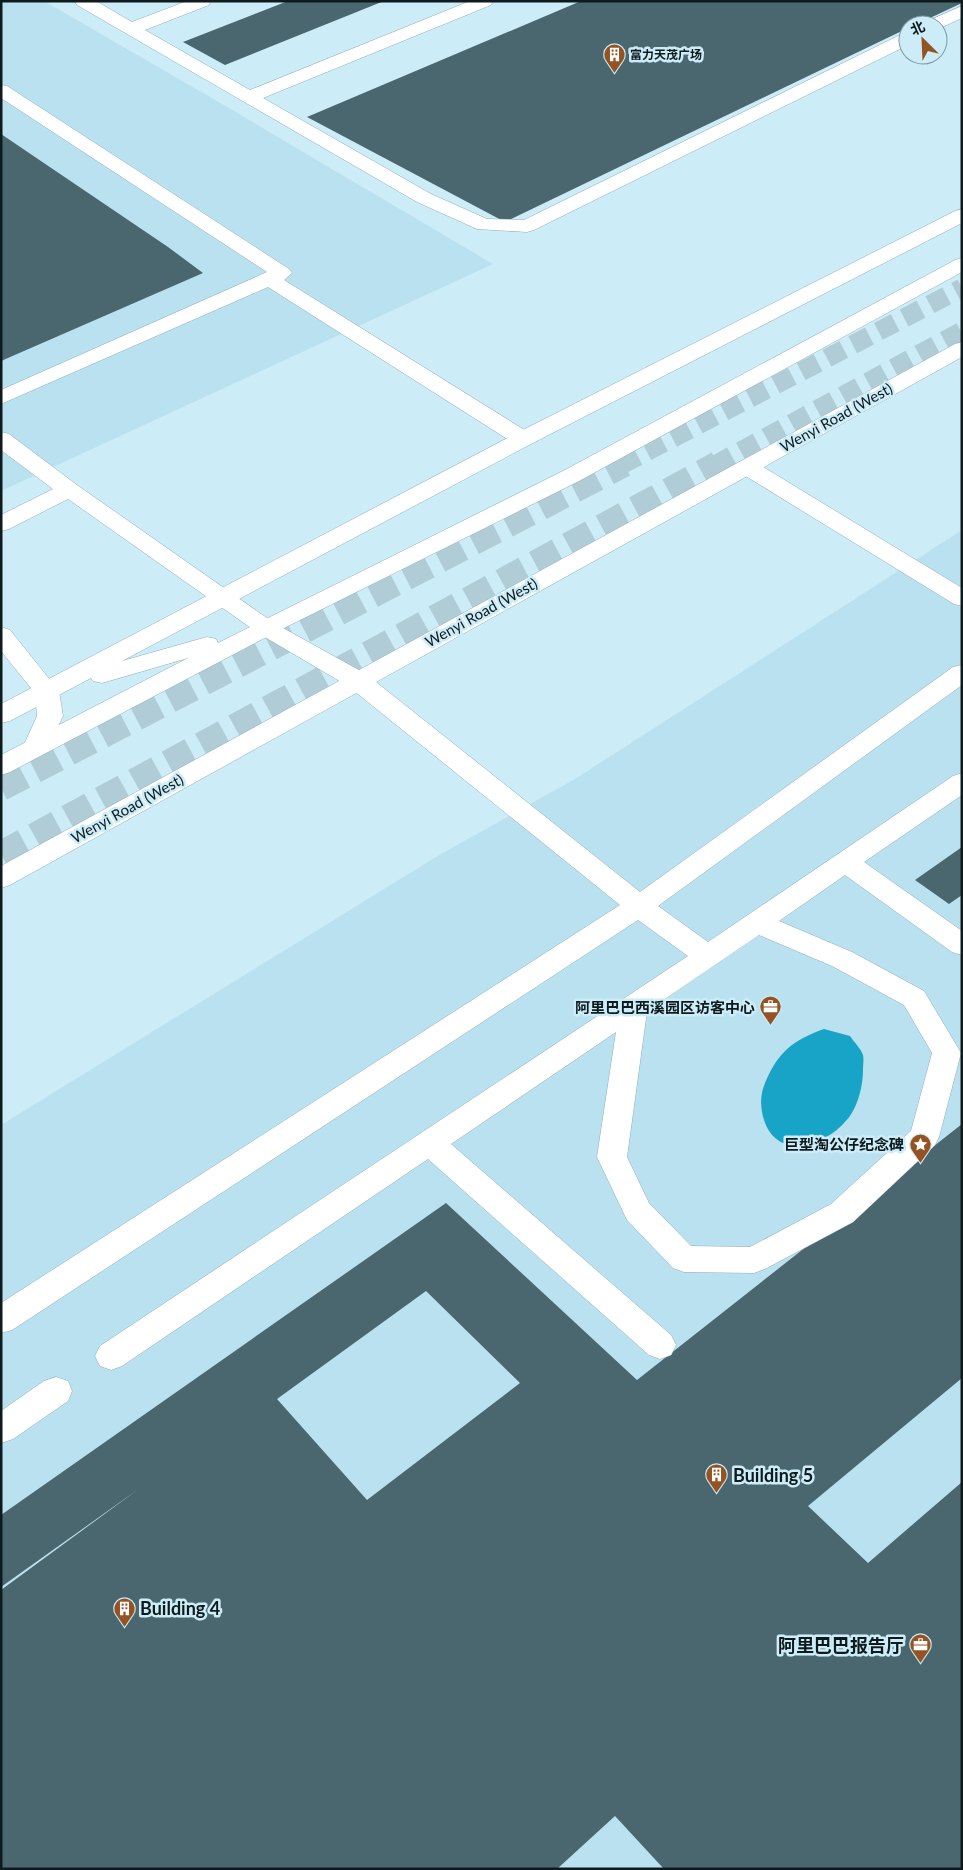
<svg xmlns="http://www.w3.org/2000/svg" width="963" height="1870" font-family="Lato,'Noto Sans SC',sans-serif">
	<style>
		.built { fill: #bae1ef }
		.water { fill: #18a4c6 }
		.building { fill: #4a666f; fill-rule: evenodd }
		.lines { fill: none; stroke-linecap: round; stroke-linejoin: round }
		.highway-tunnel-far1 { stroke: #b0ccd6; stroke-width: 19; stroke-dasharray: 19 10; stroke-linecap: butt }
		.highway-tunnel { stroke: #b0ccd6; stroke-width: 26; stroke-dasharray: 26 12; stroke-linecap: butt }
		.minor-casing { stroke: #90aeb9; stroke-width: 1 }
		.major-casing { stroke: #90aeb9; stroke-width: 1 }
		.minor { fill: #fff; fill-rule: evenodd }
		.major { fill: #fff; fill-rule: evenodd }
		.labels { text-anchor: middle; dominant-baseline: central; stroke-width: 5; stroke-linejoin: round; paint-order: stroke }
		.far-poi-label { font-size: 12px; font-weight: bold; fill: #0f1a1e; stroke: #ccecf7; text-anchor: start }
		.street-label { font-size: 15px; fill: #0f1a1e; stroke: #ccecf7 }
		.poi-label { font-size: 15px; font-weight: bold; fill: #0f1a1e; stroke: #ccecf7; text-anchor: end }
		.near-poi-label { font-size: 18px; font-weight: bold; fill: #0f1a1e; stroke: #ccecf7; text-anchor: start }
	</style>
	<rect width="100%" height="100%" fill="#ccecf7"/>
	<path class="built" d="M1,1h43l178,103 271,160 -492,227z
		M962,530v1339h-961v-744l435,-268 139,-78z"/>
	<path class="water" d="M824,1029l26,7c4,6 11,13 13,19 1,4 0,11 0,15 0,17 -6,41 -19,53 -22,24 -67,37 -80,-3 -4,-13 -4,-25 1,-37 13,-31 28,-43 59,-54z"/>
	<path class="building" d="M288,1h96l-159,64 -42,-23z
		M581,1h381v2l-47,22h-7v3l-403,194 -198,-105z
		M1,134l167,113 35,26 -202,88z
		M962,847v48l-13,9 -34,-24z
		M962,1124v254l-154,128 60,57 94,-81v387h-298l-49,-53 -58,53h-556v-279l139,-102 -139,99v-72l445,-312 191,177zM426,1291l94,92 -153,117 -90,-101z"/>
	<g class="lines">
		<path class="highway-tunnel-far1" d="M621,465l341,-177
			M715,465l247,-134"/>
		<path class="highway-tunnel" d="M1,788l623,-324
			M1,854l717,-390"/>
		<defs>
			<path id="minor" d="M75,1h21l36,21 55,-21h24l-2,4 -64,25 105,60 220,-89h23l-2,4 -228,93 168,96 56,25 37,1 378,-186 6,-1v12l-374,185 -7,2 -50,-3 -60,-27 -340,-197z
				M962,6v12l-24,11v-4h-13l3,-4z
				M1,85l6,1 282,183 3,4 -8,7 247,154 3,5 -3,5 -8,2 -8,-2 -247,-157 -267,117v-14l266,-118 -266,-174z
				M1,432l8,2 68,51 197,138 92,51 274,218 313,-225 9,-2v20l-304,221 50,36 245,-166 9,-3v22l-98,67 98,69v24l-10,-3 -107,-77 -66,46 73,31 72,39 37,62 -22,84 -4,8 -82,77 -88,47 -11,4 -70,-1 -11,-4 -46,-48 -30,-63 19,-125 -165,112 220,191 5,10 -5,10 -11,4 -11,-4 -221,-196 -306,207 -11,4 -11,-4 -5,-10 5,-10 588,-390 -50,-36 -626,410 -11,3v-30l619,-398 -272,-219 -90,-53 -190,-134 -59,30 -8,2v-16l52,-26 -52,-39zM759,935l73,31 72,39 28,48 -21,78 -80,73 -81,43 -59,-1 -42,-43 -22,-46 20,-146z
				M747,460l8,2 207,126v18l-8,-2 -215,-132 -3,-5 3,-5z
				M1,627l9,3 49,61 4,25 -18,37 -9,3 -9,-3 -4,-6 14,-31 -2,-23 -34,-42z
				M56,1377l12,4 4,10 -4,10 -55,38 -12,4v-32l43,-30z"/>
			<path id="major" d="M962,209v14l-431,221 -409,217 85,-24 9,2 2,4 345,-172 392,-211 7,-2v14l-383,209 -305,152 -264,139 -9,3v-20l187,-97 -86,25 -9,-2 -2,-3 -81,43 -9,2v-19l514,-270 440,-223z
				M962,342v15l-952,528 -9,3v-22l954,-522z"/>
		</defs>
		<use href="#minor" class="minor-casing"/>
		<use href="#major" class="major-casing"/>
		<use href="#minor" class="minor"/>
		<use href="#major" class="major"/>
	</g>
	<defs>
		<symbol id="building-pin" viewBox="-11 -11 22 30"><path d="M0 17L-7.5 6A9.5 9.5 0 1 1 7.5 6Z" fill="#955222" stroke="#ccecf7"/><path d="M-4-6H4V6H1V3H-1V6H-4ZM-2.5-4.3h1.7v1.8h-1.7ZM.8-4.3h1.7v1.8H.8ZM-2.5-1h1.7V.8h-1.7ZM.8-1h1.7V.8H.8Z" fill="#fff"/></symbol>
		<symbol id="office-pin" viewBox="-11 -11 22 30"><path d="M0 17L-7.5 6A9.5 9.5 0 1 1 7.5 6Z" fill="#955222" stroke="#ccecf7"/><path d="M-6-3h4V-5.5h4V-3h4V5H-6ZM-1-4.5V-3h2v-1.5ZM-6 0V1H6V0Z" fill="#fff"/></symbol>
		<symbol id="sight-pin" viewBox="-11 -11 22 30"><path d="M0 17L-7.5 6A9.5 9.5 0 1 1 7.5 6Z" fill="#955222" stroke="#ccecf7"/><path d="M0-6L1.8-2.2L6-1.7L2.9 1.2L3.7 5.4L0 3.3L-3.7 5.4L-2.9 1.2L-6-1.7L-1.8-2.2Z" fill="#fff"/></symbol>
	</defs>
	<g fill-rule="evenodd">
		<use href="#building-pin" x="602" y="42" width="25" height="34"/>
		<use href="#office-pin" x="758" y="994" width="25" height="34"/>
		<use href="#sight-pin" x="908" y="1132" width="25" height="34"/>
		<use href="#building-pin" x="704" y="1462" width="25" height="34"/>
		<use href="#building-pin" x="112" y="1596" width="25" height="34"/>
		<use href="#office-pin" x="908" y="1632" width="25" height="34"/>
	</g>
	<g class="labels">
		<g class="far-poi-label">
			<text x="630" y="54">富力天茂广场</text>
		</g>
		<g class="street-label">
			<text transform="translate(836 417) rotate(-29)">Wenyi Road (West)</text>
			<text transform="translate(481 612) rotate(-29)">Wenyi Road (West)</text>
			<text transform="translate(127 808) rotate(-29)">Wenyi Road (West)</text>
		</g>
		<g class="poi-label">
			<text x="755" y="1007">阿里巴巴西溪园区访客中心</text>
			<text x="904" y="1144">巨型淘公仔纪念碑</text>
		</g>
		<g class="near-poi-label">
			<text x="733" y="1475">Building 5</text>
			<text x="140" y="1608">Building 4</text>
			<text x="904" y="1645" text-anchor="end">阿里巴巴报告厅</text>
		</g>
	</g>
	<rect width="963" height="1870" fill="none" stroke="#0f1a1e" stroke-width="5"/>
	<g transform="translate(923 40) rotate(336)"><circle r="24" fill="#ccecf7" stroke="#8098a0"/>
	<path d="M0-4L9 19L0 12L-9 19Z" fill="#955222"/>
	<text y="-8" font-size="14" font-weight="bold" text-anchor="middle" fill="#0f1a1e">北</text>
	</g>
</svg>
